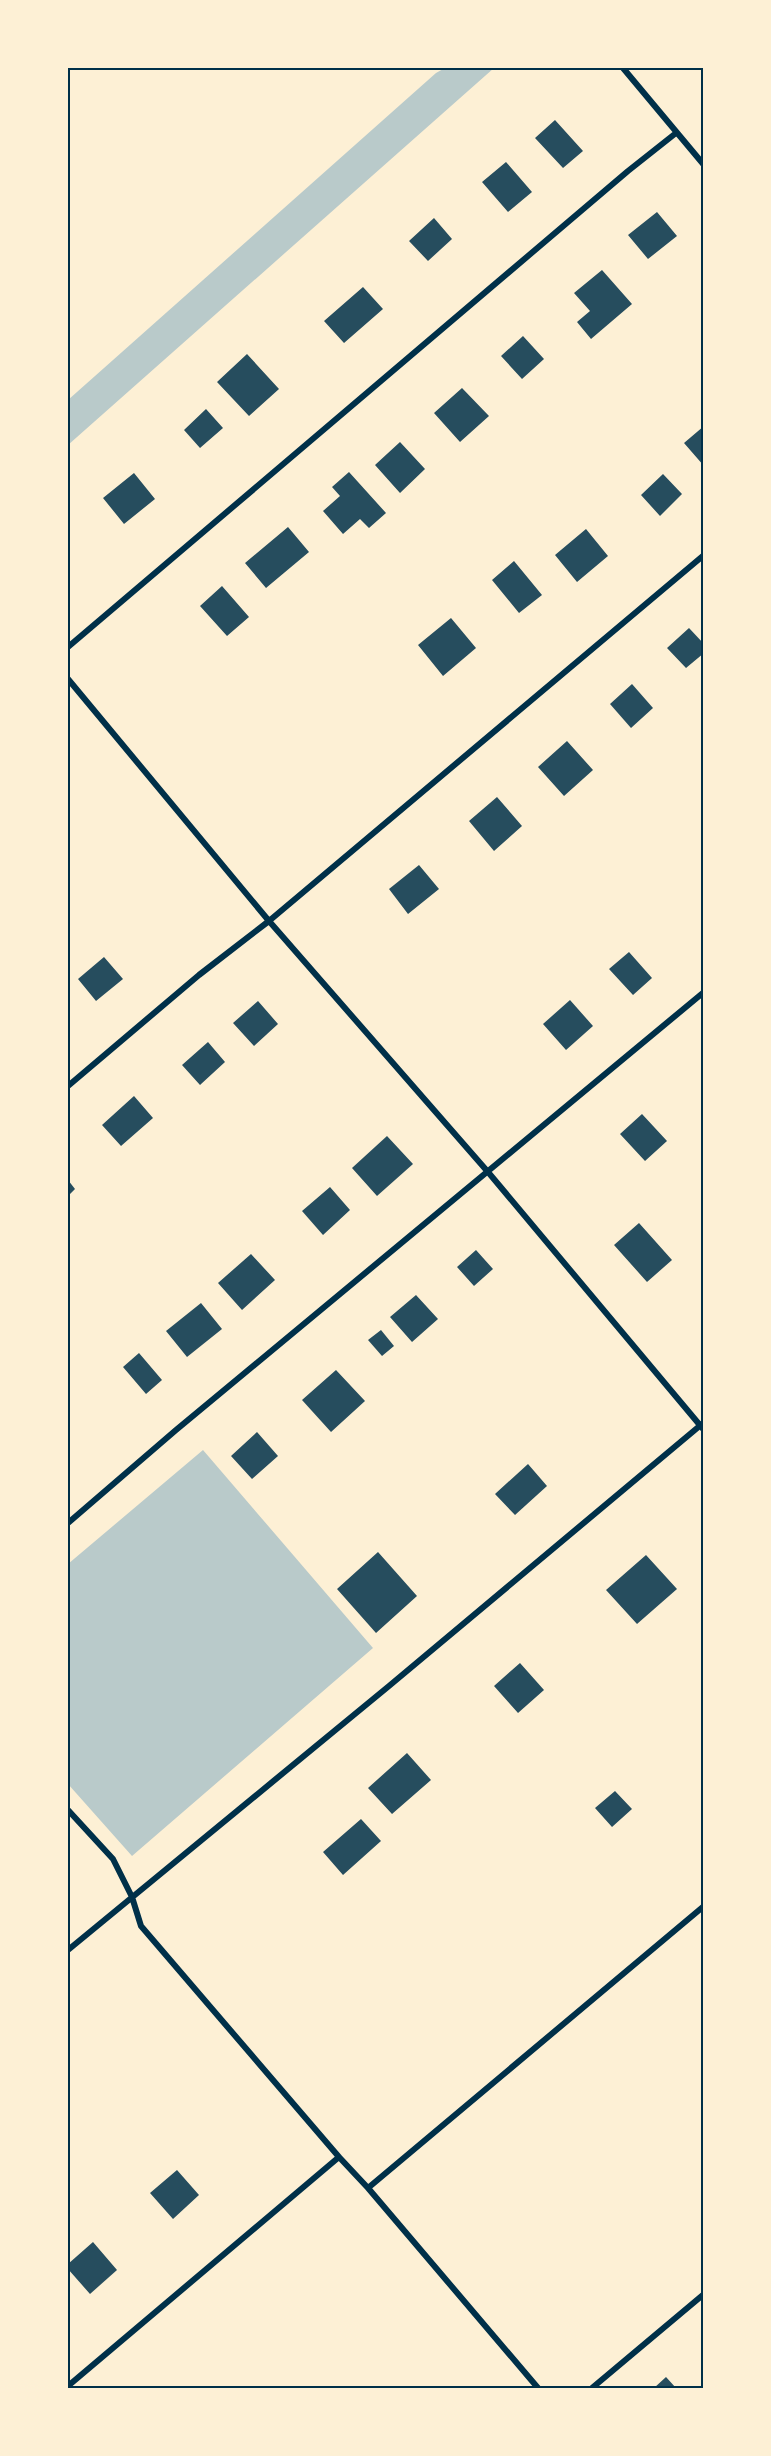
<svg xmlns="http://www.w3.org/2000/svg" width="771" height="2456" font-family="Inter,sans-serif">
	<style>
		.green { fill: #b9caca }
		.building { fill: #264d5e }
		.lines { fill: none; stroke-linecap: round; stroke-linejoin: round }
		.minor { stroke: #003049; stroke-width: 6 }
		.neatline { fill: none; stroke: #003049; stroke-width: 2 }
	</style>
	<rect width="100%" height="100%" fill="#fdf0d5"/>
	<path class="green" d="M445,68h49l-426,377v-45l368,-327z
		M203,1450l170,198 -241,208 -64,-72v-220z"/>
	<path class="building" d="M555,120l28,31 -20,17 -28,-30z
		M506,162l26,30 -24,20 -26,-30z
		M657,212l20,24 -29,23 -20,-24z
		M434,218l18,21 -24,22 -19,-20z
		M602,270l30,34 -41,35 -14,-17 13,-11 -16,-18z
		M363,287l20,22 -39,34 -20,-22z
		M523,336l21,23 -22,20 -21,-23z
		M247,354l32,35 -30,27 -32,-34z
		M462,388l27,28 -29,26 -26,-29z
		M206,409l17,19 -23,20 -16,-18z
		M704,426v40l-20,-23z
		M400,442l25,27 -25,24 -25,-28z
		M349,472l37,41 -17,15 -9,-9 -17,15 -20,-23 17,-15 -8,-9z
		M134,473l21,26 -31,25 -21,-26z
		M663,474l19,20 -22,22 -19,-21z
		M288,527l21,25 -43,36 -21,-25z
		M586,529l22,27 -31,26 -22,-27z
		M514,561l28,34 -23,18 -27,-33z
		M222,586l27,31 -22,19 -27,-30z
		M451,618l25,30 -33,28 -25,-31z
		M689,628l15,16v9l-18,15 -19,-20z
		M632,684l21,24 -22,20 -21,-24z
		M567,741l26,29 -29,26 -26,-29z
		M497,797l25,29 -28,25 -25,-30z
		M419,865l20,24 -31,25 -19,-25z
		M629,952l23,26 -19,17 -24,-26z
		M104,957l19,22 -27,22 -18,-22z
		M570,1000l23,26 -27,24 -23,-26z
		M258,1001l20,23 -24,22 -21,-23z
		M208,1042l17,20 -25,23 -18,-20z
		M134,1096l19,22 -32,28 -19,-21z
		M642,1114l25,27 -22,20 -25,-27z
		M387,1136l26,28 -36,32 -25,-28z
		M68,1180l7,9 -7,7z
		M330,1187l20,23 -27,25 -21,-24z
		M639,1223l33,37 -25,22 -33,-37z
		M476,1250l17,19 -19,17 -17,-19z
		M251,1254l24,26 -33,30 -24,-27z
		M416,1295l22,24 -26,23 -22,-25z
		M201,1303l21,26 -35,28 -21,-26z
		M381,1330l13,16 -12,10 -14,-16z
		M139,1353l23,27 -16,14 -23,-27z
		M336,1370l29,31 -34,31 -29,-32z
		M257,1432l21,24 -26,23 -21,-23z
		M528,1464l19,22 -32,29 -20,-21z
		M378,1552l39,44 -41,37 -39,-44z
		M646,1555l31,34 -40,35 -31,-34z
		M520,1663l24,27 -26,23 -24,-27z
		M407,1753l24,27 -39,34 -24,-26z
		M615,1791l17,18 -20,18 -17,-19z
		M361,1819l20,22 -38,34 -20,-23z
		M177,2170l22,25 -26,24 -23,-26z
		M93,2242l24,28 -27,24 -22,-25v-5z
		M666,2377l10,11h-22z"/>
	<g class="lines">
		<path class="minor" d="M623,68l81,97
			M68,647l560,-476 48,-38
			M68,679l201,242 219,251 216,258
			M68,1086l131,-111 70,-54 435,-366
			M68,1523l108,-93 528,-438
			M68,1810l45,49 19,38 9,29 198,231 29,31 170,200
			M68,1950l321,-264 313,-262
			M368,2188l336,-282
			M68,2386l271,-229
			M592,2388l112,-94"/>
	</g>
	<rect width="771" height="2456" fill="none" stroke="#fdf0d5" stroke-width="138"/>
	<rect x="69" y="69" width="633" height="2318" class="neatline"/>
</svg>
